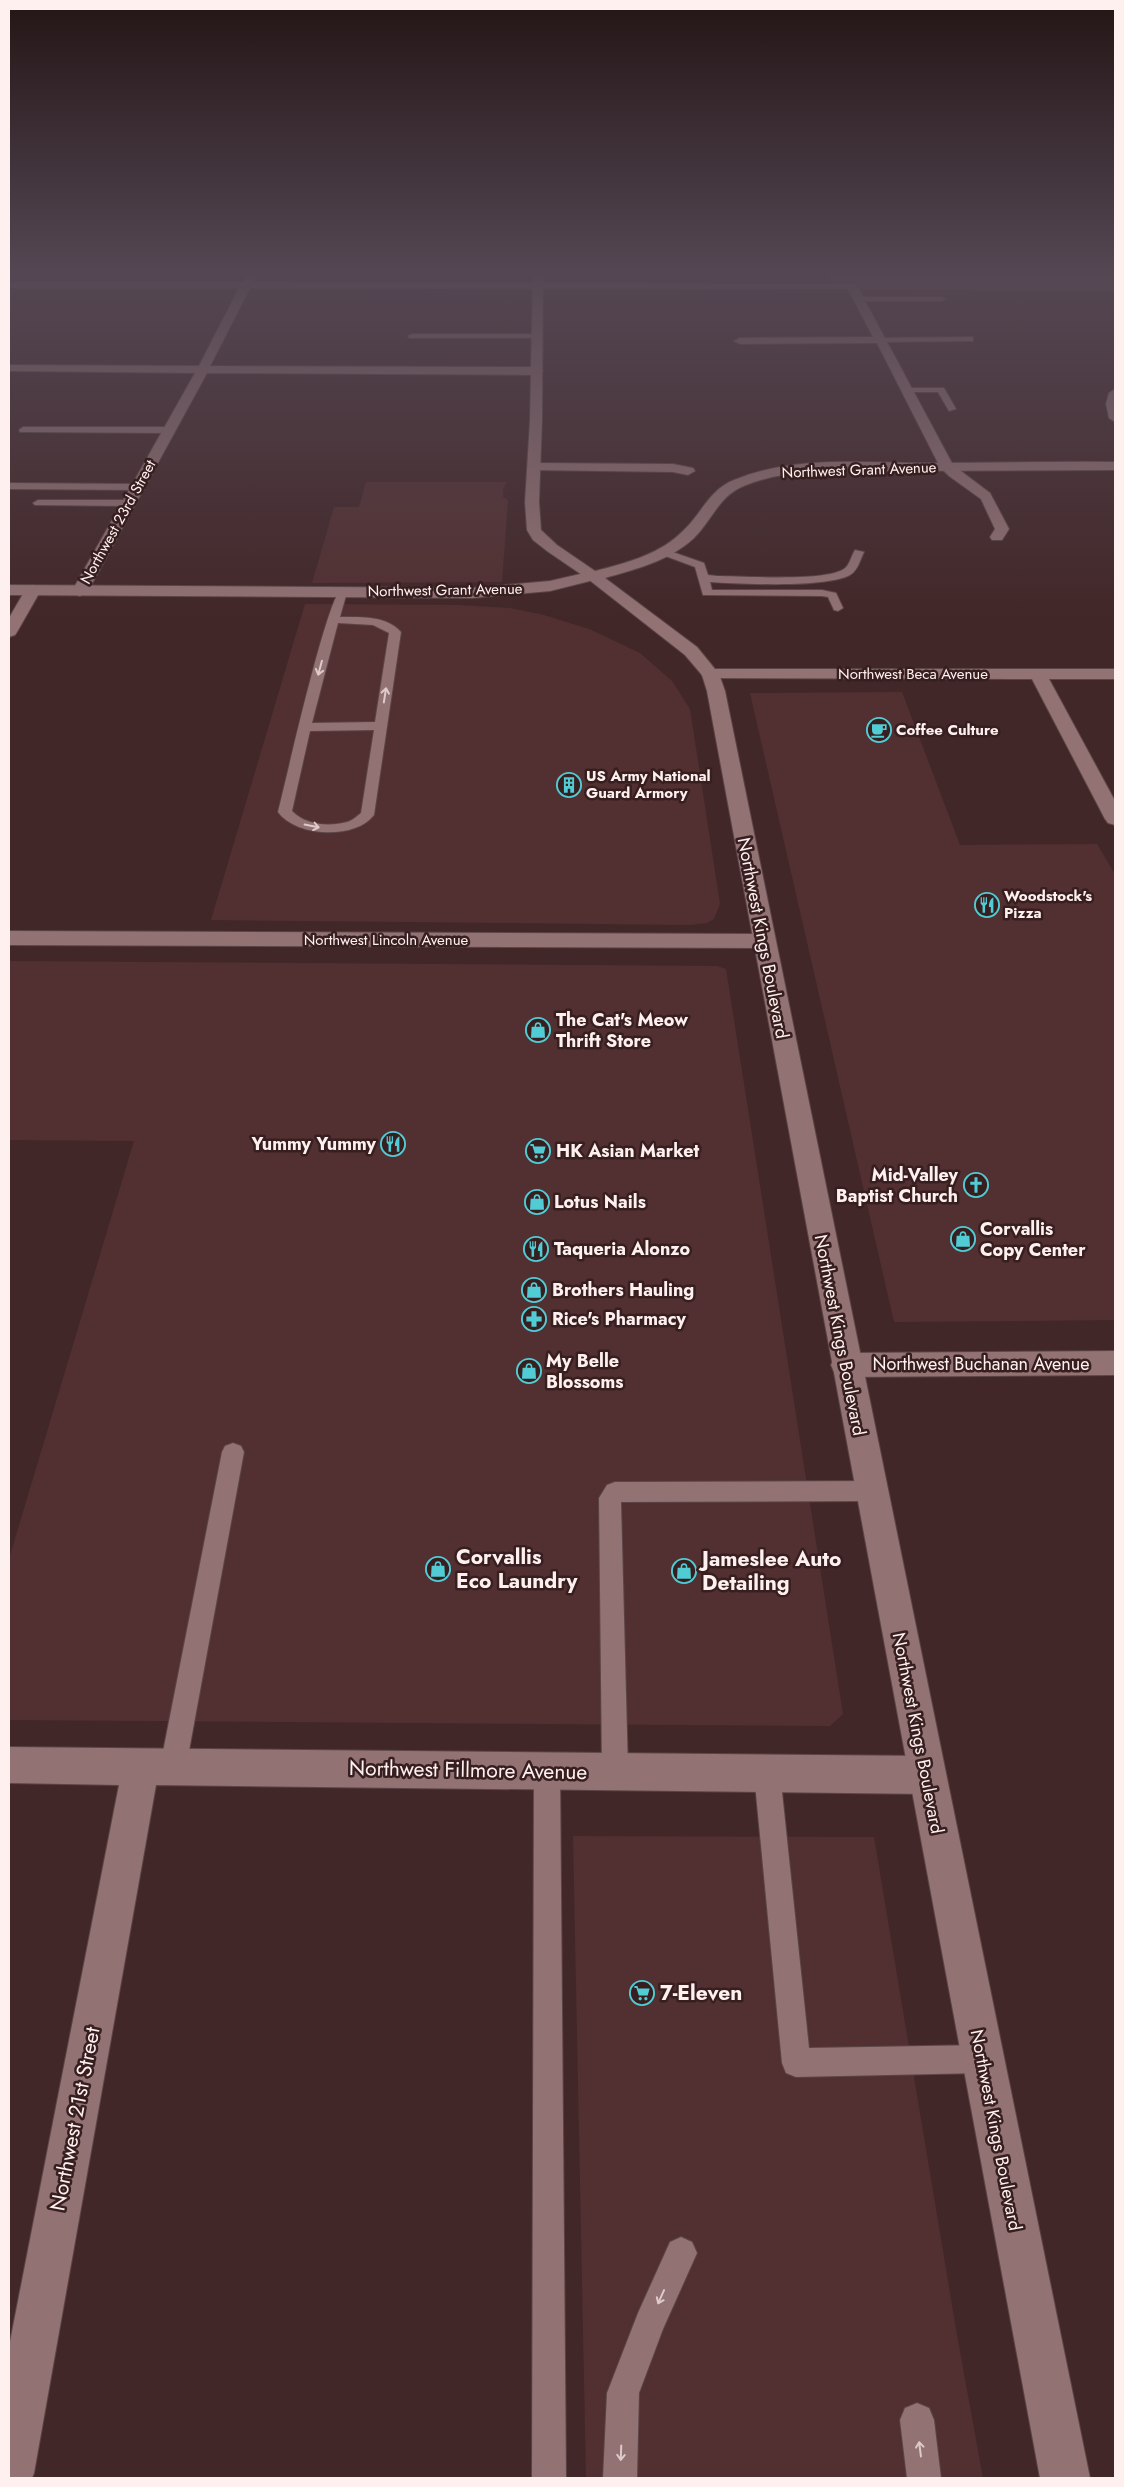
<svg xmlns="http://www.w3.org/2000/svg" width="1124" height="2487" font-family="Jost,sans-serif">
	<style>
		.built { fill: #523031 }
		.green { fill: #7a4a4c }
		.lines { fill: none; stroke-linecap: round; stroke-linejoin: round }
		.service-casing { stroke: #5b4547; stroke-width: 2 }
		.minor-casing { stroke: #5b4547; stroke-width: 2 }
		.tertiary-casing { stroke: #5b4547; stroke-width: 2 }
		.secondary-casing { stroke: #5b4547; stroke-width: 2 }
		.service { fill: #927273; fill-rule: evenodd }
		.minor { fill: #927273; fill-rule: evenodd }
		.tertiary { fill: #927273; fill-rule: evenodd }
		.secondary { fill: #927273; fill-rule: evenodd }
		.oneway { stroke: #decaca }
		.labels { text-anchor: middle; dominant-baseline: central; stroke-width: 5; stroke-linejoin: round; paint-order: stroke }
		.far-street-label { font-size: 15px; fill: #fff0f0; stroke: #371e1f }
		.far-poi-label { font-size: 15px; font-weight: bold; fill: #fff0f0; stroke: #371e1f; text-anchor: start }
		.street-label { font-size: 18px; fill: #fff0f0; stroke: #371e1f }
		.poi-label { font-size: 18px; font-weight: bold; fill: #fff0f0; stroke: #371e1f; text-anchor: start }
		.near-poi-label { font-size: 21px; font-weight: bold; fill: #fff0f0; stroke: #371e1f; text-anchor: start }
		.near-street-label { font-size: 21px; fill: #fff0f0; stroke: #371e1f }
	</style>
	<rect width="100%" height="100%" fill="#422728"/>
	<path class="built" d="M366,482h141l-4,7v8l5,3 -6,82 -190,1 22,-76h25z
		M305,604l152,1 53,3 34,7 45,14 51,24 32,28 18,28 30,195 -6,15 -7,4 -17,2 -479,-5z
		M902,692l58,153 137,-1 18,30v446l-221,2 -144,-629z
		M9,961l708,5 9,3 117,745 -13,12 -821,-6v-161l125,-418 -125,-1z
		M573,1836l301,1 83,498 26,143h-397z"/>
	<path class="green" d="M824,269h291v22l-256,-2 -3,-6h-24z"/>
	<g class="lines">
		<defs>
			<path id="service" d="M859,297h83l4,2 -4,2h-86z
				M412,334h125l4,2 -4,2h-128l-1,-2z
				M970,337h3v4l-94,1 -4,-2 4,-2z
				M903,388h41l12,21 -7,2 -11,-19h-35z
				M23,427h147l4,3 -4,3 -150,-1 -1,-2z
				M9,483l129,1 5,3 -5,3 -129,-1z
				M38,500h91l5,3 -5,3 -94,-1 -2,-2z
				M664,549l40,14 4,12 9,1c26,0 107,6 127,-7 6,-4 7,-13 11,-19l9,2c-4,8 -6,18 -14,23 -24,13 -110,9 -140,7l2,8h110l14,3 7,15 -5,3 -4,-1 -6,-13 -6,-1 -119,-1 -8,-28 -35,-13v-4z
				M342,589l5,3 -7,25c20,0 46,-2 61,15l-27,183c-19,25 -78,22 -96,-3 7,-27 50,-220 64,-223zM338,623l35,2 16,8 -14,89 -63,1zM374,730l-13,83c-4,3 -9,8 -14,9 -18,5 -42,3 -55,-11l18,-80z
				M233,1443l8,3 3,6 -58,315 -4,9 -9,4 -9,-4 -4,-9 62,-315 3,-6z
				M871,1481l8,3 3,7 -3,7 -8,3 -250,1 7,269 -4,9 -9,4 -9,-4 -4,-9 -3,-273 8,-13 8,-3z
				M547,1758l9,4 4,9 6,707h-34l2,-707 4,-9z
				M767,1760l9,4 4,9 29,275 173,-3 10,4 4,10 -4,10 -10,4 -186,4 -10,-4 -4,-10 -28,-290 4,-9z
				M681,2237l11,5 5,11 -34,76 -24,64 -2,85h-34l4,-85 31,-80 32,-71z
				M917,2403l12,5 5,12 7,58h-34l-7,-58 5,-12z"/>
			<path id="minor" d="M253,269l5,3 -5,10 603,2 97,181 37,28 19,36 -7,11h-10l-2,-3 5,-8 -14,-30 -32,-23 -9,-9 -63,-124 -137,1 -6,-3 6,-3 133,-1 -25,-48 -598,-1 -40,78 327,1 6,4 -6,4 -330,-2 -119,218 -8,5 -6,-2 -2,-3 123,-218 -186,-2v-6l190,1 40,-78h-230v-6h234l7,-12z
				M1115,389v33l-6,-4 -3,-14 3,-11z
				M535,463l138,1 20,4 2,3 -7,4 -15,-3 -143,-2 -2,-3z
				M33,585l8,5 -24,42 -2,3 -6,2v-19l18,-31z
				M710,669h405v10h-66l66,122v24l-7,-2 -3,-4 -73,-140 -328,-1 -3,-4 3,-4z
				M9,931l754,3 8,2 3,5 -3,5 -8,2 -754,-3z
				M9,1747l918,9 13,6 6,13 -6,13 -13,6 -771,-9 -122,688 -2,5h-23v-131l110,-562 -110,-2z"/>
			<path id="tertiary" d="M593,571l5,2 3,3 -3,3 -48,12 -78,7 -463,-3v-10l463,3 78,-7z
				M1115,1351v24l-269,2 -11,-3 -4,-9 4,-9 11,-3z"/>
			<path id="secondary" d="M533,269h10l-1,151 -3,82 2,28 16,15 38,26c32,-8 66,-17 89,-41 18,-17 25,-40 50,-50 60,-25 128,-17 191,-17 64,0 127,-2 190,-1v8c-68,0 -136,1 -204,1 -56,0 -113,-6 -165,14 -27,10 -33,34 -52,53 -25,23 -58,31 -89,40l92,69 22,27 6,17 365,1787h-50l-333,-1787 -5,-16 -17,-20 -97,-76 -41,-28 -14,-11 -6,-10 -2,-28 5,-82z"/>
		</defs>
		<use href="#service" class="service-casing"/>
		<use href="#minor" class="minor-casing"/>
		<use href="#tertiary" class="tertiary-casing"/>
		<use href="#secondary" class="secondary-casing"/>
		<use href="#service" class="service"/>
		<use href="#minor" class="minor"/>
		<use href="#tertiary" class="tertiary"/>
		<use href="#secondary" class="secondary"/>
	</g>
	<defs><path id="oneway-shaft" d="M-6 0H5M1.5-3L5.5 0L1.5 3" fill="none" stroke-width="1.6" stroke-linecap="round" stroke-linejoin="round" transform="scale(1.25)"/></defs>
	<g class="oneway">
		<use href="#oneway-shaft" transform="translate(320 668) rotate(105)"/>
		<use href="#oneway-shaft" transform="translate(385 695) rotate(-81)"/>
		<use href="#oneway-shaft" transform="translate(312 826) rotate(11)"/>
		<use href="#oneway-shaft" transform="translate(661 2297) rotate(114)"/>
		<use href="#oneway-shaft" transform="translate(920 2449) rotate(-97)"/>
		<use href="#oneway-shaft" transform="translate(621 2453) rotate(92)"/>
	</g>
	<linearGradient id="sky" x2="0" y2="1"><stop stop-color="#241516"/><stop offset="0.44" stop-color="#544753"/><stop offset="1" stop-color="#544753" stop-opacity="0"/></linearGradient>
	<rect width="1124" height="617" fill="url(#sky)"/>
	<defs>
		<symbol id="cafe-ring" viewBox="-11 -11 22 22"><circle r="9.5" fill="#371e1f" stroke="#51ccd5" stroke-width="1.5"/><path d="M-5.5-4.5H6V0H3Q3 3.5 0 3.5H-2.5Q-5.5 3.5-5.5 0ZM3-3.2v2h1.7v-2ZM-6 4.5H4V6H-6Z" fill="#51ccd5"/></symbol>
		<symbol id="building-ring" viewBox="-11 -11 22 22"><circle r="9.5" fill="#371e1f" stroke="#51ccd5" stroke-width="1.5"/><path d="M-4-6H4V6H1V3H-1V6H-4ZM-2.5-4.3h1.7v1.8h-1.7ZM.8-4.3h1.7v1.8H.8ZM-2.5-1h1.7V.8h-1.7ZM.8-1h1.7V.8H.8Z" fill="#51ccd5"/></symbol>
		<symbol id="restaurant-ring" viewBox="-11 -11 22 22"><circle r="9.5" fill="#371e1f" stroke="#51ccd5" stroke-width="1.5"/><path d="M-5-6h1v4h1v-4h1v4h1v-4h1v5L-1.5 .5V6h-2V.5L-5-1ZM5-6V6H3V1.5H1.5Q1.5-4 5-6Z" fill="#51ccd5"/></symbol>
		<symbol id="shop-ring" viewBox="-11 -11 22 22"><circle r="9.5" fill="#371e1f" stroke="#51ccd5" stroke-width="1.5"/><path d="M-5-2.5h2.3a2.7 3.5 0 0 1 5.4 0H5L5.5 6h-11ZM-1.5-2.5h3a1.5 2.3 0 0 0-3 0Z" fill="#51ccd5"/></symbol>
		<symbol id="supermarket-ring" viewBox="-11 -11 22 22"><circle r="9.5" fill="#371e1f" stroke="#51ccd5" stroke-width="1.5"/><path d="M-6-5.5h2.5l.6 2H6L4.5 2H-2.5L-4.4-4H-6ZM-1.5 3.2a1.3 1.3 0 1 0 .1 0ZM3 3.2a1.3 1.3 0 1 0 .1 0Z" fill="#51ccd5"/></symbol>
		<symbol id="church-ring" viewBox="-11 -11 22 22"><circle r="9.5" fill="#371e1f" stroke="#51ccd5" stroke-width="1.5"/><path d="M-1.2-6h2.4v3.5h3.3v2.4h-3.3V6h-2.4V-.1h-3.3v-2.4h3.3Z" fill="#51ccd5"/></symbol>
		<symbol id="pharmacy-ring" viewBox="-11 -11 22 22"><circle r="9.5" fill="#371e1f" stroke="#51ccd5" stroke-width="1.5"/><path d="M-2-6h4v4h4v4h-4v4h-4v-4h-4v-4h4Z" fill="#51ccd5"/></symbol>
	</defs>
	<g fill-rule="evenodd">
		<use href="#cafe-ring" x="865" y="716" width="28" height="28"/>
		<use href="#building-ring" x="555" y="771" width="28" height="28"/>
		<use href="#restaurant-ring" x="973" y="891" width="28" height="28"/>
		<use href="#shop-ring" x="524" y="1016" width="28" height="28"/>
		<use href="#restaurant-ring" x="379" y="1130" width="28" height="28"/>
		<use href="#supermarket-ring" x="524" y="1137" width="28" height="28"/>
		<use href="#church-ring" x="962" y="1171" width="28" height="28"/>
		<use href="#shop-ring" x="523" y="1188" width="28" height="28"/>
		<use href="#shop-ring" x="949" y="1225" width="28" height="28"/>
		<use href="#restaurant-ring" x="522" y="1235" width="28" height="28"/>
		<use href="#shop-ring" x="520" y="1276" width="28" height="28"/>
		<use href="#pharmacy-ring" x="520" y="1305" width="28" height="28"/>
		<use href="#shop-ring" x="515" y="1357" width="28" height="28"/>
		<use href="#shop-ring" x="424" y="1555" width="28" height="28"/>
		<use href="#shop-ring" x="670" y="1557" width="28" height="28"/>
		<use href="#supermarket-ring" x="628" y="1979" width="28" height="28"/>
	</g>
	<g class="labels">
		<g class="far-street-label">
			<text transform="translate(859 470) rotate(-2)">Northwest Grant Avenue</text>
			<text transform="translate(118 522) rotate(-61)">Northwest 23rd Street</text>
			<text transform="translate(445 590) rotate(-1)">Northwest Grant Avenue</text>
			<text x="913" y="674">Northwest Beca Avenue</text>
			<text x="386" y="940">Northwest Lincoln Avenue</text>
		</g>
		<g class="far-poi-label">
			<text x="896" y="730">Coffee Culture</text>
			<text x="586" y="776">US Army National<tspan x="586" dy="17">Guard Armory</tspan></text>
			<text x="1004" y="896">Woodstock's<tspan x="1004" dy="17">Pizza</tspan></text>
		</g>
		<g class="street-label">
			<text transform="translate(763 938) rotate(79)">Northwest Kings Boulevard</text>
			<text transform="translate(840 1335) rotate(79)">Northwest Kings Boulevard</text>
			<text x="981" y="1364">Northwest Buchanan Avenue</text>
			<text transform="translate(918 1733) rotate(79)">Northwest Kings Boulevard</text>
			<text transform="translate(996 2130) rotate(79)">Northwest Kings Boulevard</text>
		</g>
		<g class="poi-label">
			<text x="556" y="1020">The Cat's Meow<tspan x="556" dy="21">Thrift Store</tspan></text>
			<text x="376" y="1144" text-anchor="end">Yummy Yummy</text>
			<text x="556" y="1151">HK Asian Market</text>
			<text x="958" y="1175" text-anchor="end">Mid-Valley<tspan x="958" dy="21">Baptist Church</tspan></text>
			<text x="554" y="1202">Lotus Nails</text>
			<text x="980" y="1229">Corvallis<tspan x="980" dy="21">Copy Center</tspan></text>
			<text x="554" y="1249">Taqueria Alonzo</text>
			<text x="552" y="1290">Brothers Hauling</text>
			<text x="552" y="1319">Rice's Pharmacy</text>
			<text x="546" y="1361">My Belle<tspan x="546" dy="21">Blossoms</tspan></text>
		</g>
		<g class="near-poi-label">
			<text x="456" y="1557">Corvallis<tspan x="456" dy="24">Eco Laundry</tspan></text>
			<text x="702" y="1559">Jameslee Auto<tspan x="702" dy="24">Detailing</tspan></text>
			<text x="660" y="1993">7-Eleven</text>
		</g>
		<g class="near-street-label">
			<text transform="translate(468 1770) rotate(1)">Northwest Fillmore Avenue</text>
			<text transform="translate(75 2119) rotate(-79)">Northwest 21st Street</text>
		</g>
	</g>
	<rect width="1124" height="2487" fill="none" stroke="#fff0f0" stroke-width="20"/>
</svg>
